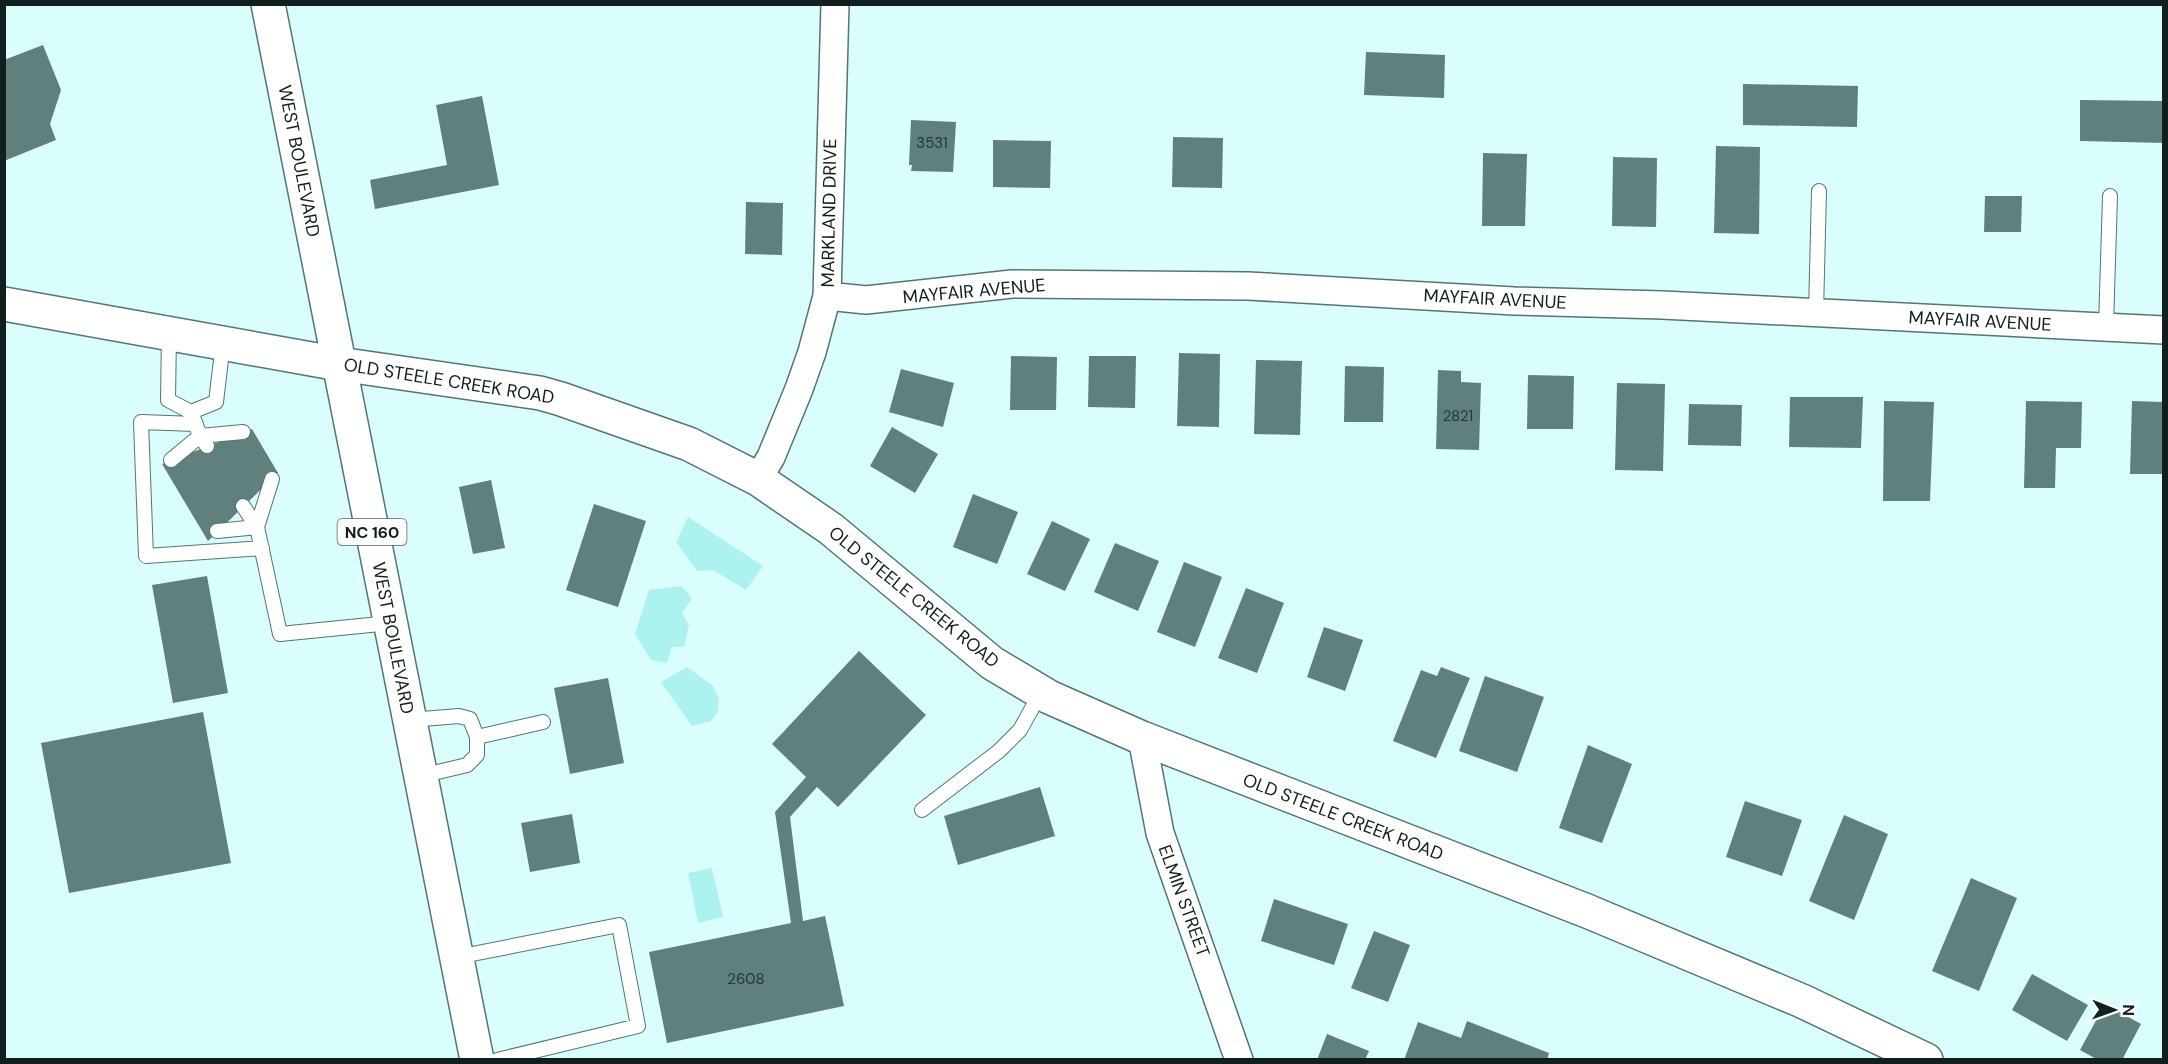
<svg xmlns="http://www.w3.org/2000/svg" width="2168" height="1064" font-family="'DM Sans',sans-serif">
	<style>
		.green { fill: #acf2ee }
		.building { fill: #60807e }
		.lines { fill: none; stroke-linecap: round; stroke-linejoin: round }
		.service-casing { stroke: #557574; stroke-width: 16 }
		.minor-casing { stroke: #557574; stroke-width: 30 }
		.secondary-casing { stroke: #557574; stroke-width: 36 }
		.primary-casing { stroke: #557574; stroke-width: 36 }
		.service { stroke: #fff; stroke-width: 14 }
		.minor { stroke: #fff; stroke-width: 27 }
		.secondary { stroke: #fff; stroke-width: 33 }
		.primary { stroke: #fff; stroke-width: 33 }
		.labels { text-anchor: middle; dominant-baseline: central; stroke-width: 4.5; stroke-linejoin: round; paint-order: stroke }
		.number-label { font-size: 15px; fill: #253736 }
		.shield { fill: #fff; stroke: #586262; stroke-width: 1.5 }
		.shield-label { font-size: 16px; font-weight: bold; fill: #111f1e }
		.street-label { font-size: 18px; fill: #111f1e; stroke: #fff }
	</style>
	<rect width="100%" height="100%" fill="#dafefc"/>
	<path class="green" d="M688,517l75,49 -17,24 -33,-20 -16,1 -21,-29z
		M681,586l11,12 -10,15 7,12 -5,22h-12l-5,16 -16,-3 -16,-26 14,-44z
		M687,667l26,19 6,13 -1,13 -7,9 -19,5 -31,-44z
		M712,868l11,49 -25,6 -10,-50z"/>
	<path class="building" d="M43,45l18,45 -11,34 6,16 -52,21v-101z
		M1366,52l79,3 -1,43 -80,-3z
		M1743,84l115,2 -1,41 -114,-2z
		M482,96l17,89 -124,24 -5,-29 77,-15 -11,-60z
		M2080,100l84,1v42l-84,-2z
		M911,120l45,2 -3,50 -42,-1 1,-6h-3z
		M1173,137l50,1 -1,50 -50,-1z
		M993,140l58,1 -1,47 -57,-1z
		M1716,146l44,1 -1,87 -45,-1z
		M1483,153l44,1 -2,72h-43z
		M1613,157l44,1 -1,69 -44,-1z
		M1985,196h37l-1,36h-37z
		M746,202l37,1 -1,52 -37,-1z
		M1179,353l41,1 -1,73 -42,-1z
		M1011,356l46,1 -1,53h-46z
		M1089,356h47l-1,52 -47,-1z
		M1256,360l46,1 -2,74 -46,-1z
		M1345,366l39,1 -1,55h-39z
		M901,369l53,14 -11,44 -54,-15z
		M1438,370l23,1v11l20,1 -2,67 -43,-1z
		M1528,375l46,1 -1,53h-46z
		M1617,383l48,1 -2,87 -48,-1z
		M1790,397h73l-2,51 -72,-1z
		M1884,401l50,1 -4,99h-47z
		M2026,401l56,1 -1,46h-25l-1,40h-31z
		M2132,401l32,1v72h-34z
		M1689,404l53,1 -1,41 -53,-1z
		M892,427l46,27 -23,39 -45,-27z
		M252,429l26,44 -70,68 -46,-77z
		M491,480l14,68 -32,6 -14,-67z
		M973,494l45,18 -21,52 -44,-17z
		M594,504l52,17 -28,86 -52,-17z
		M1052,521l38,18 -25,52 -38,-17z
		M1115,543l44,18 -21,50 -44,-19z
		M1184,562l38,15 -27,70 -38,-15z
		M207,576l21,117 -55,10 -21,-118z
		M1246,588l38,15 -27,70 -39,-15z
		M1324,627l39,13 -18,51 -38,-14z
		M859,651l67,64 -88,92 -21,-20 -27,30 13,104 22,-5 19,90 -177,37 -18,-91 142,-29 -16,-111 31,-35 -34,-33z
		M1441,667l29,11 -34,80 -43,-17 28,-71 16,6z
		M1485,676l59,21 -27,75 -58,-21z
		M608,678l16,85 -54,11 -16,-86z
		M203,712l28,151 -162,30 -28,-150z
		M1588,745l44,19 -30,79 -43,-15z
		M1040,787l15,49 -97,29 -14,-49z
		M1745,801l57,19 -20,56 -56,-19z
		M572,814l8,49 -50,9 -9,-49z
		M1844,815l44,19 -34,86 -45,-19z
		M1971,878l46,20 -38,93 -47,-20z
		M1274,899l74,25 -14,41 -73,-24z
		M1374,931l36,14 -22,57 -37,-14z
		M2032,974l56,31 -21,36 -55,-31z
		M2105,1004l36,20 -19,36h-24l-18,-10z
		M1467,1021l82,32 -2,7h-143l14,-38 43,16z
		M1327,1034l42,17 -4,9h-48z"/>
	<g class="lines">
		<defs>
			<path id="service" d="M1816,313l3,-122
				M2106,327l4,-131
				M169,334l-1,66 23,12 25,-10 7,-59
				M193,417l7,19 43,-4
				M196,424l-55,-2 5,134 116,-8
				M171,460l29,-24 7,10
				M243,506l14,21 23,107 110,-11
				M217,531l40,-4 15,-48
				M410,720l49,-4 11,3 7,18v18l-10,10 -46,11
				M477,737l66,-15
				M922,810l77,-59 21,-21 21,-38
				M457,957l162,-32 19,101 -141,34"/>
			<path id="minor" d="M827,296l39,4 146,-16 236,2 266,15 148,4 502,25
				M758,479l13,-22 28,-68 13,-37 15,-56 8,-292
				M1142,738l18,95 79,227"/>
			<path id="secondary" d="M4,304l335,60 201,29 21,6 128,45 69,35 73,50 161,134 57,34 93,41 445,173 215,90 124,59"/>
			<path id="primary" d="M268,4l209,1056"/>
		</defs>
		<use href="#service" class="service-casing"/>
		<use href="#minor" class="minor-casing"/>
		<use href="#secondary" class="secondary-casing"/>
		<use href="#primary" class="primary-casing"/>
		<use href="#service" class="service"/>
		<use href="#minor" class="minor"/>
		<use href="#secondary" class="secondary"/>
		<use href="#primary" class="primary"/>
	</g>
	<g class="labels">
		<g class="number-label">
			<text x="932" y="143">3531</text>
			<text x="1458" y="416">2821</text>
			<text x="746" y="979">2608</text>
		</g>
		<rect class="shield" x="337.5" y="519" width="69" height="26" rx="4.5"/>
		<g class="shield-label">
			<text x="372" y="532">NC 160</text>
		</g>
		<g class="street-label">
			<text transform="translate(299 161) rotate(79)">WEST BOULEVARD</text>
			<text transform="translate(829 213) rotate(-89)">MARKLAND DRIVE</text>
			<text transform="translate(974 291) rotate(-5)">MAYFAIR AVENUE</text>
			<text transform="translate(1495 299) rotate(3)">MAYFAIR AVENUE</text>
			<text transform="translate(1980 321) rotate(3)">MAYFAIR AVENUE</text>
			<text transform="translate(449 381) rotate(9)">OLD STEELE CREEK ROAD</text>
			<text transform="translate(914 597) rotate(39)">OLD STEELE CREEK ROAD</text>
			<text transform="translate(393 638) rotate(79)">WEST BOULEVARD</text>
			<text transform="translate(1343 817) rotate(21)">OLD STEELE CREEK ROAD</text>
			<text transform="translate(1184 901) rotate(70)">ELMIN STREET</text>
		</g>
	</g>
	<rect width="2168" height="1064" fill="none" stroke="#111f1e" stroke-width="12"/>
	<g transform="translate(2114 1010) rotate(91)" stroke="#ffffff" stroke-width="4.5" paint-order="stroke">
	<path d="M0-4.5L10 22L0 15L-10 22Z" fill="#111f1e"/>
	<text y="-9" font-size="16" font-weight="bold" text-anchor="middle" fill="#111f1e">N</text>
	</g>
</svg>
